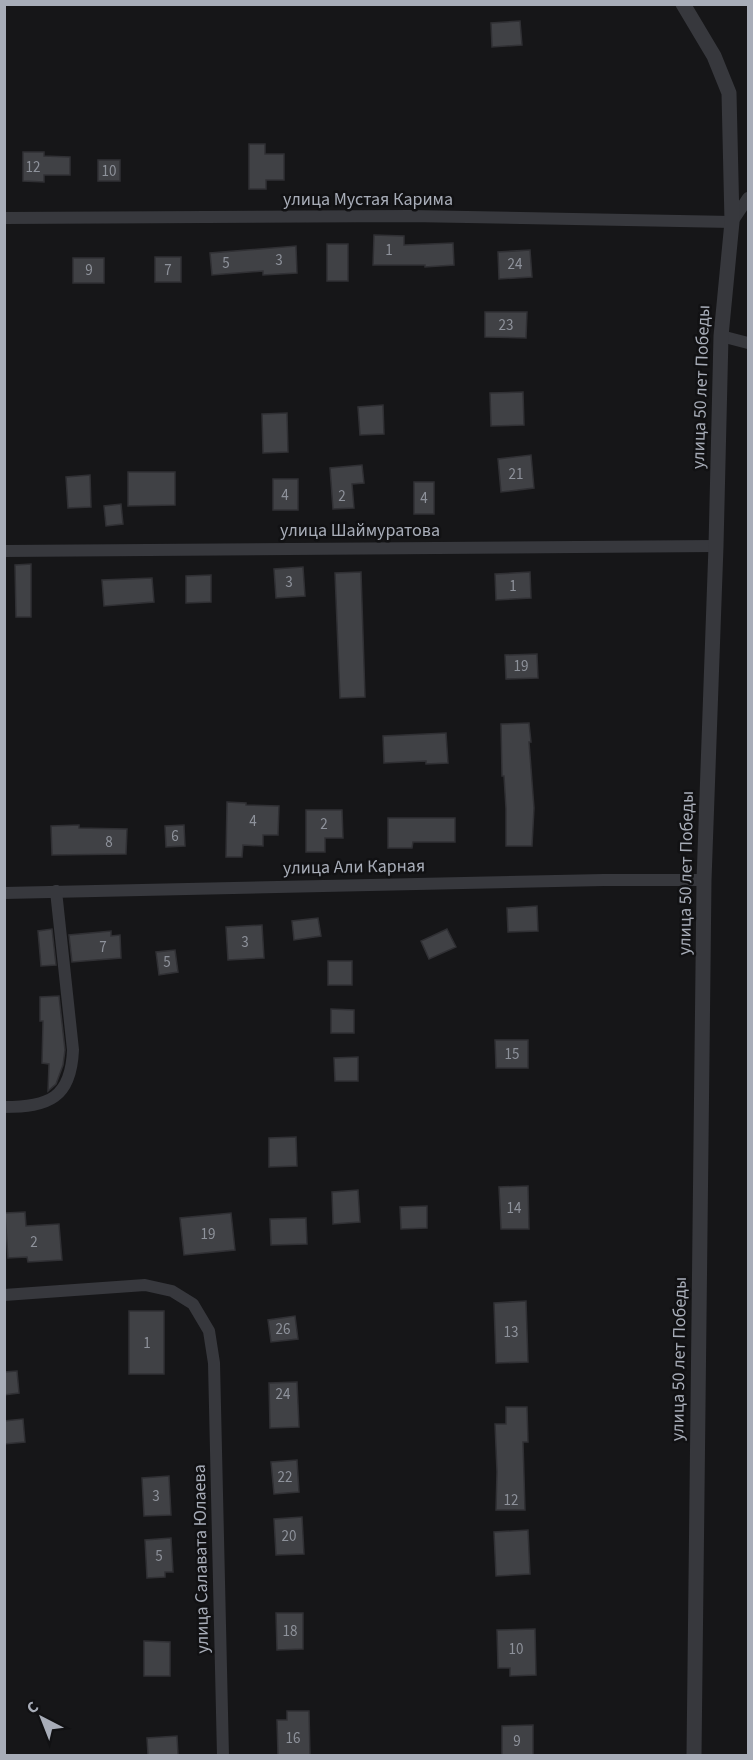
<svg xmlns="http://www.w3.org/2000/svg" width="753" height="1760" font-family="'Source Sans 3',sans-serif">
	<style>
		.building { fill: #404145; stroke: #303034; stroke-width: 1.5 }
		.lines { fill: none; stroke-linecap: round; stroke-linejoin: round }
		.minor { stroke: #37383d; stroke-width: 12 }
		.tertiary { stroke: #37383d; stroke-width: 15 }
		.labels { text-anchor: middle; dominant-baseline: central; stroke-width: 5; stroke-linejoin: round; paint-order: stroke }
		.number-label { font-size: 15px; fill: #8e929b }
		.street-label { font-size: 18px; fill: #a8adb8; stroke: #111113 }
	</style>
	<rect width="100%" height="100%" fill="#161618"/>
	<path class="building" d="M520,21l2,24 -30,2 -1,-24z
		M249,144h16v10h19v26h-18v9h-17z
		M23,152h21v4l26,1v18h-26v7l-21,-1z
		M98,160h22v21h-22z
		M374,235l30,1v9l49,-2 1,22 -29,2v-2h-52z
		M327,244h21v37h-21z
		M296,246l1,27 -34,2v-4l-51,4 -2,-22z
		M530,250l2,27 -33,2 -1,-27z
		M155,257h26v25h-26z
		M73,258h31v25h-31z
		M485,312h42l-1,26 -41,-1z
		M523,392l1,33 -33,1 -1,-33z
		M383,405l1,29 -24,1 -2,-28z
		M287,413l1,39 -25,1 -1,-39z
		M531,455l3,33 -33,4 -3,-33z
		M362,465l2,18 -12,1 2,24 -21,1 -3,-41z
		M128,472h47v33l-47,1z
		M90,475l1,32 -23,1 -2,-31z
		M273,479h25v31h-25z
		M414,482h20v32h-20z
		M121,504l2,20 -17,2 -2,-20z
		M31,564v53h-15l-1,-52z
		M303,567l2,29 -29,2 -2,-29z
		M361,572l4,125 -25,1 -5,-125z
		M530,572l1,26 -35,2 -1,-26z
		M211,575v27l-25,1v-27z
		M152,578l2,24 -50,4 -2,-26z
		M537,654l1,24 -32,1 -1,-24z
		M529,723l2,19h-2l5,66 -2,38h-26v-37l-2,-33h-2l-1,-52z
		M446,733l2,30 -22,1v-3l-42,2 -1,-27z
		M227,802l19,1v2l33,1 -1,29h-15v11l-20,-1 -1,12h-16z
		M306,810h36l1,28h-18v14h-19z
		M388,818h67v24h-42l-1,6h-24z
		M79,825v3l48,1 -1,25 -74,1 -1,-29z
		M184,825l1,21 -19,1 -1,-21z
		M537,906l1,25 -30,1 -1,-24z
		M318,918l3,18 -27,4 -2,-19z
		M262,925l2,33 -36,2 -2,-33z
		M52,929l4,36 -15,1 -3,-35z
		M447,929l9,18 -27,12 -8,-18z
		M111,931v5l9,-1 1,23 -49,4 -3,-27z
		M175,950l3,22 -19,3 -3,-23z
		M328,961h24v24h-24z
		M59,996l6,54 -2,15 -7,19 -8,7 1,-27 -7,-1 1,-42h-3v-24z
		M331,1009l23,1v23h-23z
		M495,1040h33v28h-32z
		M358,1057v24h-23l-1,-23z
		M296,1137l1,29 -28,1v-29z
		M528,1186l1,43h-28l-2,-42z
		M358,1190l2,32 -27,2 -1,-32z
		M427,1206v22l-26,1 -1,-22z
		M25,1212l1,14 33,-2 3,36 -34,2 -1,-5 -19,1 -3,-45z
		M231,1213l4,37 -51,5 -4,-37z
		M306,1218l1,26 -36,1 -1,-26z
		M526,1301l2,61 -32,1 -2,-60z
		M129,1311h35v63h-35z
		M295,1316l3,23 -27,3 -3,-22z
		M17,1371l2,22 -15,2v-23z
		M297,1382l2,45 -29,1 -1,-45z
		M506,1407h21l1,35h-5l2,68h-29l1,-38 -2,-48h11z
		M23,1419l2,23 -21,2v-23z
		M297,1460l2,32 -25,2 -3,-32z
		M169,1476l2,39 -27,1 -2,-38z
		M302,1517l2,37 -28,1 -2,-36z
		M528,1530l2,44 -34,2 -2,-44z
		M171,1538l2,34h-8v5l-18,1 -2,-38z
		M276,1613h27v36l-26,1z
		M535,1629l1,46 -26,1v-8h-12l-1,-38z
		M144,1641l26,1v34h-26z
		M287,1711h22l1,44h-32l-1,-35h10z
		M533,1725v30h-31v-29z
		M177,1736l1,19h-30l-1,-17z"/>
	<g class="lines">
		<path class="minor" d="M4,218l406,-2 322,6 16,-24
			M721,336l27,7
			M4,551l712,-5
			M4,893l600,-13h100
			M4,1107c45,0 67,-9 69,-57l-17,-159
			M4,1295l141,-10 27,6 21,13 16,27 5,32 9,393"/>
		<path class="tertiary" d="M683,4l31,52 15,37 3,129 -11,114 -5,210 -12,334 -10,876"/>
	</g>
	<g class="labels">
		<g class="number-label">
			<text x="33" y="167">12</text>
			<text x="109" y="171">10</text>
			<text x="389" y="250">1</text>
			<text x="279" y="260">3</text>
			<text x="226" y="263">5</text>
			<text x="515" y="264">24</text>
			<text x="89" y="270">9</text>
			<text x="168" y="270">7</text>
			<text x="506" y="325">23</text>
			<text x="516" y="474">21</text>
			<text x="285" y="495">4</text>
			<text x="342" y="496">2</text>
			<text x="424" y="498">4</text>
			<text x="289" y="582">3</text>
			<text x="513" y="586">1</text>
			<text x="521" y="666">19</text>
			<text x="253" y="821">4</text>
			<text x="324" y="824">2</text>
			<text x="175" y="836">6</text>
			<text x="109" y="842">8</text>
			<text x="245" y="942">3</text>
			<text x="103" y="947">7</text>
			<text x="167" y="962">5</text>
			<text x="512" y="1054">15</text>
			<text x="514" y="1208">14</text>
			<text x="208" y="1234">19</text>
			<text x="34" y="1242">2</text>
			<text x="283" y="1329">26</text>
			<text x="511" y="1332">13</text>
			<text x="147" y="1343">1</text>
			<text x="283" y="1394">24</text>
			<text x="285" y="1477">22</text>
			<text x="156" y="1496">3</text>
			<text x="511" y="1500">12</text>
			<text x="289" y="1536">20</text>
			<text x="159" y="1556">5</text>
			<text x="290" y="1631">18</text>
			<text x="516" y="1649">10</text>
			<text x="293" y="1738">16</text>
			<text x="517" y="1741">9</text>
		</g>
		<g class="street-label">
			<text x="368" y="199">улица Мустая Карима</text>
			<text transform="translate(701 387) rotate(-88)">улица 50 лет Победы</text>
			<text x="360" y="530">улица Шаймуратова</text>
			<text transform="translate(354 867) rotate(-1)">улица Али Карная</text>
			<text transform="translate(686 873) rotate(-89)">улица 50 лет Победы</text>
			<text transform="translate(679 1359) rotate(-89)">улица 50 лет Победы</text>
			<text transform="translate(201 1559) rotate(-91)">улица Салавата Юлаева</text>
		</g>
	</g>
	<rect width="753" height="1760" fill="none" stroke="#a8adb8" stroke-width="12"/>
	<g transform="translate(42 1718) rotate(318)" stroke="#111113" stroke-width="4.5" paint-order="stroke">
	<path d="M0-4.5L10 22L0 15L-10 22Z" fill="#a8adb8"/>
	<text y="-9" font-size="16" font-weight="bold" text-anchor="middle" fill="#a8adb8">С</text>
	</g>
</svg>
